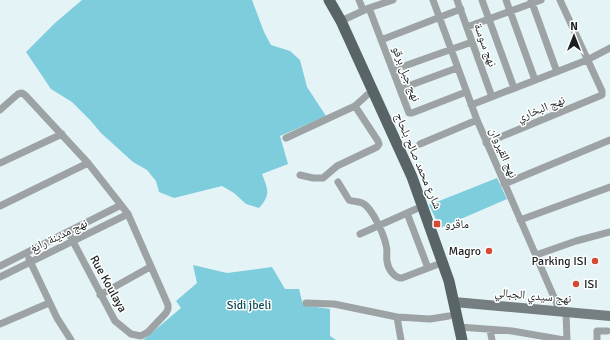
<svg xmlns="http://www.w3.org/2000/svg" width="610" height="340" font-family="Signika,'Noto Naskh Arabic',sans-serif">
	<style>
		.green { fill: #7ecddc }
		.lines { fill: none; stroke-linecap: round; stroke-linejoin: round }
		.street { stroke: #9da3a4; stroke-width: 7 }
		.secondary { stroke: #757e80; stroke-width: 10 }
		.primary { stroke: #586466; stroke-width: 11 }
		.poi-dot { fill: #d54935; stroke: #fff; stroke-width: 1.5 }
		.labels { text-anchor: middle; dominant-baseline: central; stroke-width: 3; stroke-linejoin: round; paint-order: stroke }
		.street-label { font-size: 12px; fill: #1b2122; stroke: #fff }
		.poi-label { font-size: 12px; fill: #1b2122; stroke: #fff; text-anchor: start }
		.park-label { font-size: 12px; fill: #0b4a54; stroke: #fff }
	</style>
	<rect width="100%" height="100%" fill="#e4f3f6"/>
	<path class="green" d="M82,0h170l12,32 7,13 19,6 10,9 7,27 19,29 -46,20 8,28 -26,10c6,15 9,21 -3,34l-13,-4 -12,-11 -12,-7 -48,12 -15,-6 -3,-11 -9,-11 -14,-8 -32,-29 -11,-13 -18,-18 -21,-13 -25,-37 29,-29z
		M497,178l10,21 -67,29 -11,-23z
		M193,265l34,8 45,-6 13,22h14l4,16 27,4v27l6,4h-193l38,-32 -5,-7 21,-18z"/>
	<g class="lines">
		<path class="street" d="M359,0l4,10
			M433,0l44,120 83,191
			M457,0l35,97
			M482,0l32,88
			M506,0l29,80
			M531,0l26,72
			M369,8l40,105h3l54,-21
			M341,21l28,-13 24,-8
			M467,27l74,-27
			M381,40l80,-31
			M393,70l79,-28
			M400,89l57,-21
			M471,105l116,-45 23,-12
			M0,110l18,-16 4,-1 3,2 63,68 33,42 7,9 40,91v4l-2,4 -18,19 -7,4 -10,-2 -16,-13 -47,-89
			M286,138l69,-32 12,-11
			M486,143l116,-48v-4l-42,-91
			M420,144l57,-24
			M0,163l62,-29
			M300,175l13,3h10l14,-12 40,-19 2,-3 -1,-3 -23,-35
			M338,182l11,18c5,2 11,1 15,4 9,6 20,31 22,41 2,6 0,11 1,16 1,8 7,17 15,17l34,-13
			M504,184l106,-44
			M0,206l88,-43
			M407,213l21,55
			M520,220l90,-33
			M360,234l56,-25
			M536,255l40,-14 34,-9
			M29,259l28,59 14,22
			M0,266l121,-61
			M0,277l128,-63
			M100,295l50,-28
			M306,303l28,1 63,13 4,23
			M566,312l1,28
			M397,317l33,2 19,-3
			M0,324l49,-21
			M459,327l53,4 52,9
			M490,330l2,10
			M597,340v-9h10"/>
		<path class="secondary" d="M454,302l156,14"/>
		<path class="primary" d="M329,0l12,21 71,156 37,104 13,59"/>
	</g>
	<g class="poi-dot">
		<rect x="433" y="220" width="8" height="8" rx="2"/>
		<circle cx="489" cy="251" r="4"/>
		<circle cx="595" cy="261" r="4"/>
		<circle cx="576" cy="284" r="4"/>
	</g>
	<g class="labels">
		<g class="street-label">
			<text transform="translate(485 45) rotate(70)">نهج سوسة</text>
			<text transform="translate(406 74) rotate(69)">نهج جبل برقو</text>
			<text transform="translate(541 109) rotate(-22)">نهج البخاري</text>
			<text transform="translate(503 153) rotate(67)">نهج القيروان</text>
			<text transform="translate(418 161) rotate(67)">شارع محمد صالح بلحاج</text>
			<text transform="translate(59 236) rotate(-26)">نهج مدينة رابغ</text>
			<text transform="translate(108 284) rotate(61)">Rue Koulaya</text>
			<text transform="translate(533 296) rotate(5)">نهج سيدي الجبالي</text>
		</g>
		<g class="poi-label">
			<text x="445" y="224">ماقرو</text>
			<text x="481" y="251" text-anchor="end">Magro</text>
			<text x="587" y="261" text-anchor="end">Parking ISI</text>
			<text x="584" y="284">ISI</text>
		</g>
		<g class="park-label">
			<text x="249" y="305">Sidi jbeli</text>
		</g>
	</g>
	<g transform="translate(574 36)" stroke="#ffffff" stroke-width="3" paint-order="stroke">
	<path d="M0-3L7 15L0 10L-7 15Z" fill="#1b2122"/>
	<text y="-6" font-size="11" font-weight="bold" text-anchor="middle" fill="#1b2122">N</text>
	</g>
</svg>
